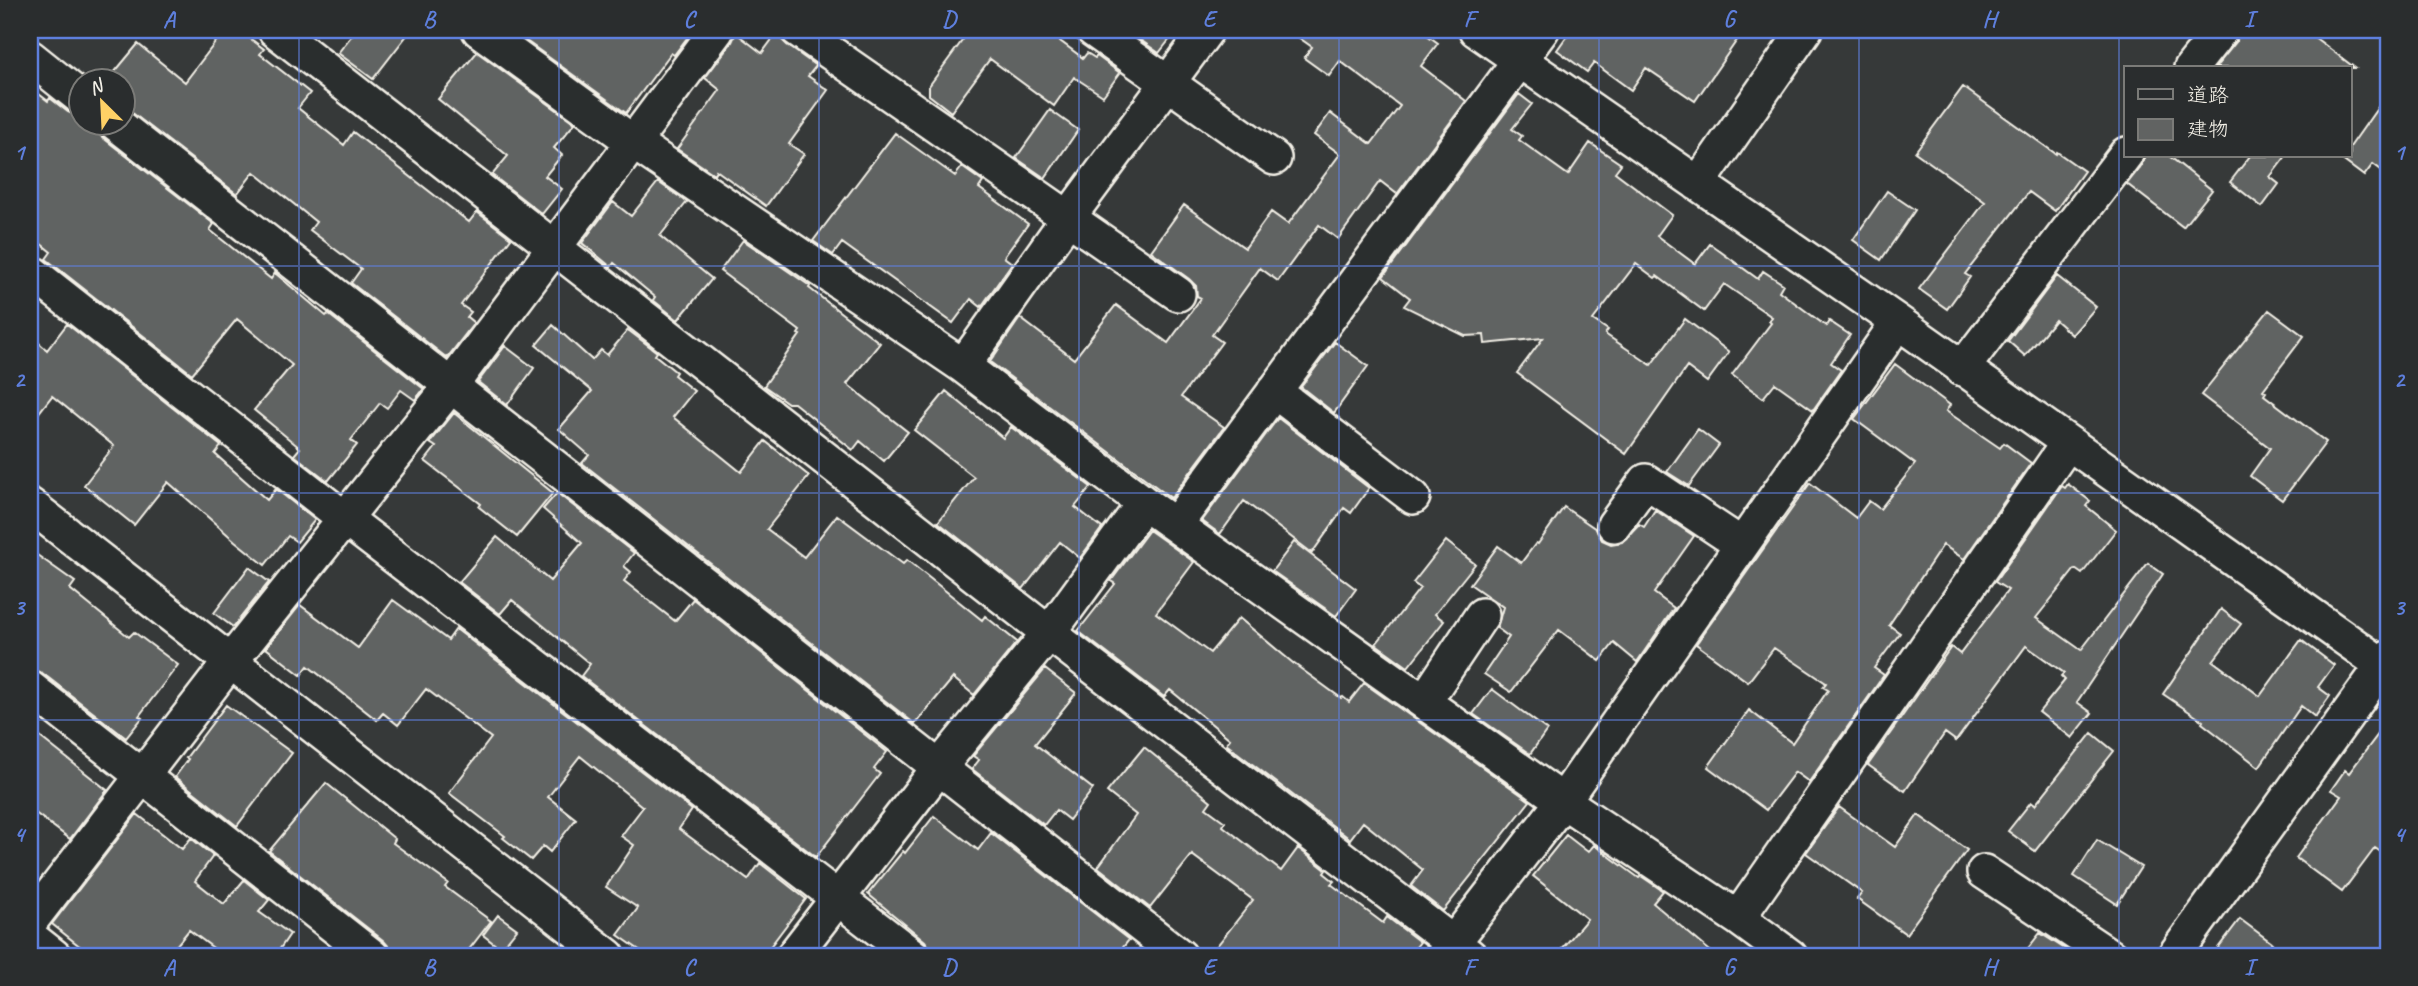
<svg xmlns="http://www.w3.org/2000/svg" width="2418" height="986" font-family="Caveat,'Klee One',sans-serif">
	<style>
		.building { fill: #616362; stroke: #f4f1e8; stroke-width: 2 }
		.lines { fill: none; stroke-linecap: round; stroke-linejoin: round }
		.minor-casing { stroke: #f4f1e8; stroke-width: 38 }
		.minor { stroke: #2a2d2e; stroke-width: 33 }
		.grid { fill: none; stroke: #5e7fdd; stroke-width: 2; stroke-opacity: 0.55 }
		.neatline { fill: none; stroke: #5e7fdd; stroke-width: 2.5 }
		.grid-label { font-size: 23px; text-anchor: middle; font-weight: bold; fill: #5e7fdd }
	</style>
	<rect width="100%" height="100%" fill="#363939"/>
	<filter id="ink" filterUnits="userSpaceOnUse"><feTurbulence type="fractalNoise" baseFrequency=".0143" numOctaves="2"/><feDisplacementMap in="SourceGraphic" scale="14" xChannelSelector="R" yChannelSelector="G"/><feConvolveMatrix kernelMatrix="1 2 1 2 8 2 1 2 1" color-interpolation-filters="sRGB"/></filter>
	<g filter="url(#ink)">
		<path class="building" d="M225,30h14l25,19 -4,5 50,39 -12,15 46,37 9,-13 116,90 8,-10 34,26 -50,67 10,7 -4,5 7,6 -27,35 -96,-75 10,-14 -51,-39 6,-8 -62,-50 -17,22 -115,-89v-25h-14l30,-36 47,38z
			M356,30h55l-38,49 -35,-26z
			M511,30h182l-19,25 -3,-2 -45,60z
			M779,30l2,9 6,6 29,21 -8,10 20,14 -39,54 15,10 -38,52 -50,-36 -2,4 -37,-25 43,-59 -15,-12 27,-36 4,-9 26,20z
			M970,30h75l38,28 4,-5 8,5 2,-2 23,17 -17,23 -29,-19 -20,29 -64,-47 -39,53 -22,-17v-9z
			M1126,30h31l13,9 -11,14z
			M1288,30h132l18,13 -17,23 45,35 -69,93 -17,-13 -42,58 -19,-14 -41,56 -18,-13 -48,67 10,7 -41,55 43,30 -53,71 -181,-136 30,-44 54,41 42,-54 52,38 33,-45 -4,-2 -1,-10 -7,-7 -38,-28 33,-46 61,43 26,-36 17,12 52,-70 -26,-19 16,-22 41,31 29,-38 -60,-45 -11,15 -25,-18 8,-11z
			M1571,30h173l-49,71 -49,-33 -15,22 -37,-27 -7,9 -30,-22z
			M2240,30h65l50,38h-140l21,-26z
			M477,52l98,71 -21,25 8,7 -17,21 17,13 -20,25 -50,-39 16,-19 -70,-57z
			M30,87l18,14 2,-3 18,14 11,4 1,6 8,1 14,14 112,87 -4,6 61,49 4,-6 51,43 2,-2 96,75 -9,11 -14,-10 -14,18 -7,-5 -29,37 6,5 -29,36 -34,-26 6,-7 -46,-38 38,-45 -55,-46 -45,55 -146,-115 5,-7 -21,-17z
			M1963,87l93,67 1,-2 27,19 -29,40 -26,-19 -64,82 5,3 -23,32 -28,-20 66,-87 -70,-50z
			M2388,93v82l-15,-11 -9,12 -23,-17 2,-3h7v-9z
			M1519,94l13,10 -20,25 10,7 -3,4 49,35 22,-32 31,21 -6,8 57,43 -15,21 38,28 15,-20 48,35 5,-8 20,13 -4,7 47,35 3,-5 21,14 -19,28 10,7 -28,40 -38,-27 -12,15 -31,-23 39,-52 -2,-2 3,-4 -48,-33 -20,27 -47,-35 -2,2 -19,-14 -43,56 15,10 -3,4 46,31 34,-46 44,33 -22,30 -20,-15 -61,87 -109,-81 26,-35 -58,6 -1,-9 -19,1 -61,-30 6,-8 -27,-21z
			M1050,110l28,20 -33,48 -29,-20z
			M895,133l60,43 7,-9 21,15 -4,6 49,36 -24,33 8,6 -31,44 -10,-8 -18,24 -111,-80 -9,12 -20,-14z
			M2145,156h24l43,34 -29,37 -56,-43 14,-18z
			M2250,156h36l-16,21 9,7 -17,23 -32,-25z
			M658,182l29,20 -27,34 52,43 -34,41 -25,-20 2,-3 -41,-34 -3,4 -29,-24 31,-41 18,14z
			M1887,191l28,19 -34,50 -28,-20z
			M743,240l67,46 -1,2 71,55 -33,41 61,48 -24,29 -24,-20 -7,9 -59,-47h-6l-24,-17 36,-51 -2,-1 2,-3 -80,-60z
			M2057,276l39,31 -24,28 -17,-15 -30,36 -17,-15z
			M2269,310l35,26 -41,54 3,2 -2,3 62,47 -44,58 -32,-24 20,-28 -69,-53z
			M67,324l154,122 -6,8 52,46 9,-11 39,31 -18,22 -9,-6 -23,29 -30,-24 -67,-59 -34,43 -50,-40 30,-39 -62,-50 -22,28v-89l17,15z
			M553,325l39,35 9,-10 6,5 21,-25 29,22 -2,3 21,17 -2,3 20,16 -21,26 68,55 24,-31 44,35 -42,53 37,28 33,-42 66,49 4,-4 75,60 3,-4 32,26 -43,53 -21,-17 -38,46 -333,-261 7,-8 -30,-26 33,-38 -56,-46z
			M1335,342l33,24 -34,47 -33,-26z
			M505,346l29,22 -27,37 -29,-23z
			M1895,364l55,41 -4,6 54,37 4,-5 27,20 -67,96 -21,-14 -54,80 11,8 -26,35 10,7 -75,107 -14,-10 -29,38 -58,-43 41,-57 43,33 36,-53 -5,-3 3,-4 -52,-35 -26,34 -52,-38 114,-161 46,35 13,-17 11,8 35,-45 -61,-45z
			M946,391l57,47 8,-11 80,60 -16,20 27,21 -22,30 -20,-16 -37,47 -85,-67 36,-45 -60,-47z
			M454,413l99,80 -36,44 -38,-30 2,-3 -56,-43 11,-14 -6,-4z
			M1278,418l91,70 -18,25 -7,-5 -32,45 -68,-52 -24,33 -18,-13z
			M1698,429l21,16 -30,41 -22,-14z
			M2068,484l22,17 -4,5 30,24 -34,44 -7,-5 -39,49 45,32 67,-87 15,11 -86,128 15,11 -20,25 -33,-26 26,-32 -4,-4 3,-3 -38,-27 -70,95 -11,-8 -40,58 -37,-26 83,-118 9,7 48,-64 -13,-8 67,-96 3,2z
			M557,493l77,60 -10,13 7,6 -7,9 51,40 18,-22 194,153 -13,17 6,5 -64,83 -235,-181 9,-12 -78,-64 -12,14 -41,-32 38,-45 53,44 32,-38 -39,-34z
			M1564,507l32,22 6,11 9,4 11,-2 17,-18 5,3 11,-17 39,26 -40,57 20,15 -37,54 -23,-19 -14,18 -41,-31 -48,62 -27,-18 25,-37 -12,-9 6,-21 -33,-23 28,-38 23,17 15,-20 2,1z
			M1149,530l45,32 -38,51 54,40 29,-35 54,45 48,35 2,-1 6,5 15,-19 166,118 -87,110 -32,-25 12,-16 -60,-48 -13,17 -124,-95 4,-5 -60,-49 -6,7 -86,-66 37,-47 -4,-3z
			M1446,541l29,23 -40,50 9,7 -36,46 -32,-23 44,-56 -7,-5z
			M1294,542l62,47 -20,27 -64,-45z
			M30,550l45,32 -5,7 59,48 5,-5 44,33 -39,51 3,2 -16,20 -84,-65 -12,-4z
			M249,567l20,15 -36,45 -19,-14z
			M393,600l55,40 8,-11 236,181 -13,19 69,51 12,-17 46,36 -43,57h-115l-30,-21 20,-27 -32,-21 28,-42 -13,-9 22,-29 -63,-51 -32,41 28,22 -26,33 -7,-6 -12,14 -28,-22 2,-2 -56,-43 42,-55 -65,-49 -28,36 -15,-12 -6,7 -69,-54 -7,9 -35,-27 34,-43 58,43z
			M2221,609l20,15 -28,37 47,35 41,-56 33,25 -16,22 12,9 -15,21 -14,-11 -42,61 -57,-44 1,-2 -40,-27z
			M1045,669l31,24 -41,51 58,45 -24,31 -13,-10 -12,15 -72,-56 7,-9 -6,-4z
			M1492,689l55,41 -17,24 -57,-40z
			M226,705l66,48 -55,73 -62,-49 13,-18 -2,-1z
			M2388,721v136l-13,-9 -33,44 -46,-34 45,-62 -10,-6 14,-20 4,3z
			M30,729l77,61 -37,49 -40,-30z
			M2092,733l22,18 -79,100 -27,-20 23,-29 4,3z
			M1144,747l67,54 -5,7 19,14 -2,4 58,45 17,-23 28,22 -2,3 10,8 -3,3 52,39 4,-6 33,25 -11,14h-200l44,-56 -61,-45 -42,53 -52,-41 38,-52 -29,-23z
			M326,783l69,56 -2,4 55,40 -3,4 46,34 -27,35h-73l-1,-8 -6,-7 -115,-90z
			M1839,807l56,40 23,-32 49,35 -61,84 -49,-35 5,-6 -56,-40z
			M137,814l45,35 9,-11 22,18 -18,25 29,23 20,-24 25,20 -10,12 31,22 -15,22h-51l-35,-26 -21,26h-76l-40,-32z
			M934,816l44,34 13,-17 138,107 -13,16h-184l-2,-8 -5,-7 -57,-47 35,-43 2,2z
			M1566,835l22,17 6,-7 45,33 2,-2 22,15 -10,12 63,53h-160l31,-37 -54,-43z
			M2097,840l44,27 -24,37 -43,-28z
			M498,915l19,14 -16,20 -18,-14z
			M2240,919l32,24 -10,13h-50z
			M2040,933l36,23h-54z"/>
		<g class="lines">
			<defs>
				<path id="minor" d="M275,30l774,603 421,323
					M479,30l154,112 330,224 181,137 419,298 175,117 52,38
					M798,30l380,264
					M1093,30l181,128
					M1476,30l422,292 490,347
					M30,57l50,40
					M2191,68l30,-38
					M114,122l1066,834
					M1698,184l107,-154
					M30,271l314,247 569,438
					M963,366l105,-148 139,-188
					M1962,369l164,-215
					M1274,391l139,106
					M30,505l578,451
					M1176,524l366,-494
					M1614,525l32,-44 96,64
					M30,688l342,268
					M1424,702l58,-87
					M1984,872l126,84
					M1738,918l330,-475
					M30,922l200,-260 220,-275 267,-357
					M30,937l24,19
					M793,956l145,-187 111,-136 95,-130
					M1443,956l120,-155 335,-479
					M2174,956l214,-298"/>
			</defs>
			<use href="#minor" class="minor-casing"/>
			<use href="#minor" class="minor"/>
		</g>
	</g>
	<path class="grid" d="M299,30v926M559,30v926M819,30v926M1079,30v926M1339,30v926M1599,30v926M1859,30v926M2119,30v926M30,266h2358M30,493h2358M30,720h2358"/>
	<rect width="2418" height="986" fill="none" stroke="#2a2d2e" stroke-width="77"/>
	<rect x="2124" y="66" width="228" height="91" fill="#2a2d2e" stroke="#7b7b78" stroke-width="2"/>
	<rect x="2138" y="89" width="35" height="10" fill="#2a2d2e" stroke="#7b7b78" stroke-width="2"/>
	<text x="2187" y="102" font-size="21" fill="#f4f1e8">道路</text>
	<rect x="2138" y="119" width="35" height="21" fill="#616362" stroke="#7b7b78" stroke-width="2"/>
	<text x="2187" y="136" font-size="21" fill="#f4f1e8">建物</text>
	<g transform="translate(102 102) rotate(336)"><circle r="33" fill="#2a2d2e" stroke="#7b7b78" stroke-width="2"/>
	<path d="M0-5L12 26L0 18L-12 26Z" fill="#ffd166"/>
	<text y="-10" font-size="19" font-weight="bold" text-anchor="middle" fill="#f4f1e8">N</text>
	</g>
	<rect x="38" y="38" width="2342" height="910" class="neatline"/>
	<g class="grid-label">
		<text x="169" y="27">A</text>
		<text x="429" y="27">B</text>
		<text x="689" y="27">C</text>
		<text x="949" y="27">D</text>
		<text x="1209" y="27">E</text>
		<text x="1469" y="27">F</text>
		<text x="1729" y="27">G</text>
		<text x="1989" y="27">H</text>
		<text x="2249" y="27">I</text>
		<text x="19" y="160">1</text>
		<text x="2399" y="160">1</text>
		<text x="19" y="387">2</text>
		<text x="2399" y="387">2</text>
		<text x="19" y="615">3</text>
		<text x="2399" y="615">3</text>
		<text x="19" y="842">4</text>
		<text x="2399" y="842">4</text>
		<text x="169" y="975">A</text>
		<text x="429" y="975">B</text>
		<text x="689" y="975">C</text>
		<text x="949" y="975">D</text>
		<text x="1209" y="975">E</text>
		<text x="1469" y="975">F</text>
		<text x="1729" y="975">G</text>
		<text x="1989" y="975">H</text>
		<text x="2249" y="975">I</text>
	</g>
</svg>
